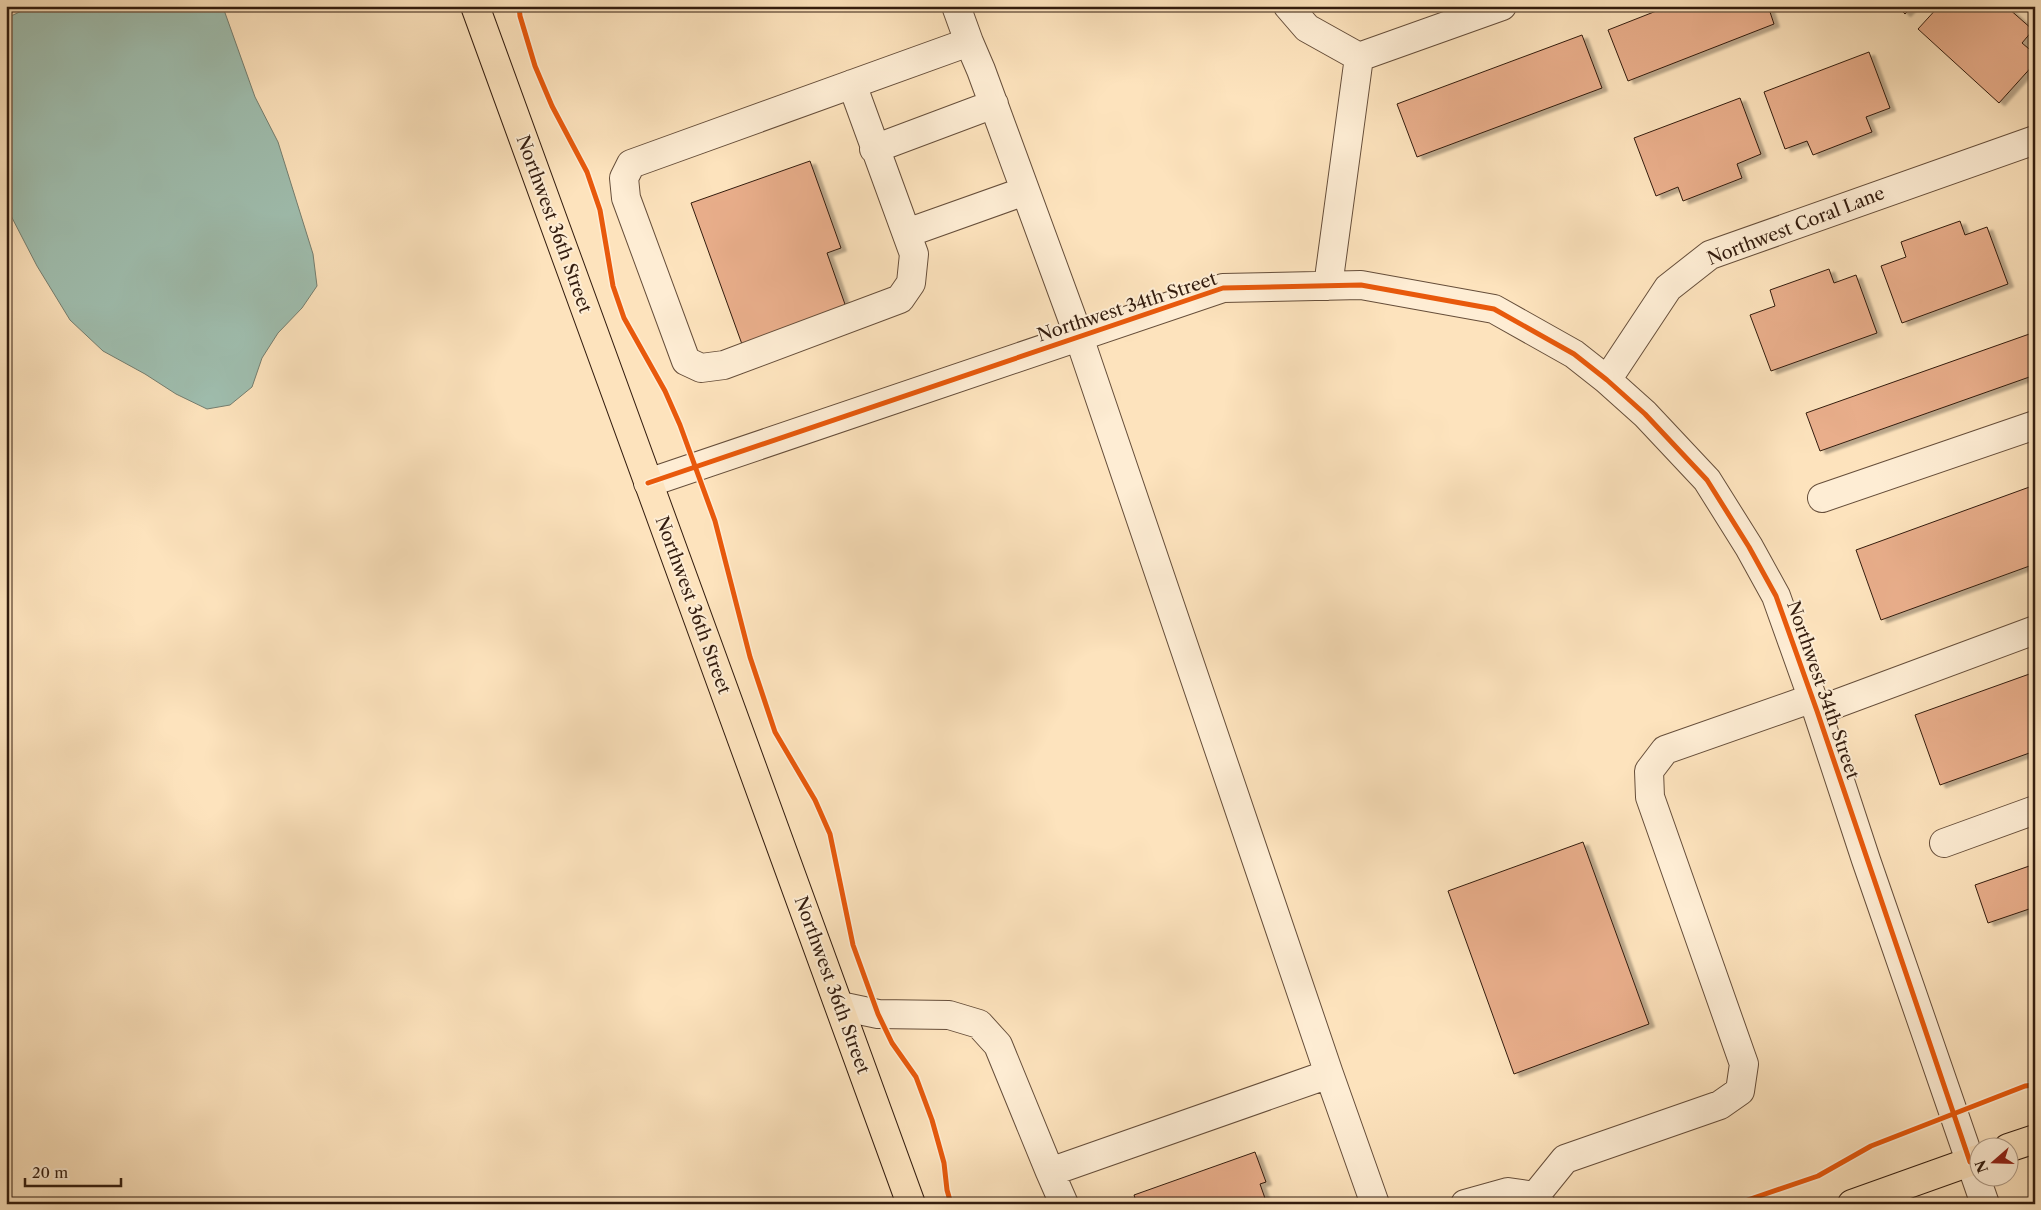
<svg xmlns="http://www.w3.org/2000/svg" width="2041" height="1210" font-family="'Libre Caslon Text',serif">
	<style>
		.water { fill: #9fbeaf; stroke: #747d6f }
		.building { fill: #e9ae8b; stroke: #331c0e; filter: url(#shadow) }
		.lines { fill: none; stroke-linecap: round; stroke-linejoin: round }
		.minor-casing { stroke: #664e3a; stroke-width: 30 }
		.major-casing { stroke: #331c0e; stroke-width: 30 }
		.minor { stroke: #feedd4; stroke-width: 28 }
		.major { stroke: #fde3bd; stroke-width: 28 }
		.cycleway-casing { stroke: #feedd4; stroke-width: 8 }
		.cycleway { stroke: #e8590c; stroke-width: 5 }
		.labels { text-anchor: middle; dominant-baseline: central; stroke-width: 4; stroke-linejoin: round; paint-order: stroke }
		.street-label { font-size: 18px; fill: #331c0e; stroke: #feedd4 }
	</style>
	<defs>
		<filter id="shadow"><feDropShadow dx="5.5" dy="3" stdDeviation="1" flood-color="#0004"/></filter>
	</defs>
	<rect width="100%" height="100%" fill="#fde3bd"/>
	<filter id="stains"><feTurbulence type="fractalNoise" baseFrequency=".004" numOctaves="4"/><feColorMatrix values="0 0 0 0 .2 0 0 0 0 .09 0 0 0 0 .02 0 0 0 .5 -.17"/></filter>
	<radialGradient id="worn" r=".72"><stop offset=".6" stop-color="#630" stop-opacity="0"/><stop offset="1" stop-color="#630" stop-opacity=".3"/></radialGradient>
	<path class="water" d="M32,6h191l1,4 31,87 23,45 35,112 4,32 -15,22 -24,25 -16,25 -10,29 -22,18 -23,4 -31,-15 -31,-20 -42,-23 -33,-31 -33,-54 -28,-54 -3,-13v-176l3,-6z"/>
	<path class="building" d="M1669,6h99l6,18 -146,57 -20,-51z
		M1897,6h16l-8,8z
		M1939,6h60l5,5 4,-3 25,22 -11,13 13,11v9l-36,40 -81,-74z
		M1582,35l20,53 -185,69 -20,-53z
		M1869,52l21,56 -24,9 6,15 -59,23 -6,-14 -22,8 -21,-57z
		M1740,98l21,56 -24,10 5,14 -59,23 -5,-14 -22,9 -22,-58z
		M810,161l31,87 -14,5 20,57 -104,37 -52,-144z
		M1960,221l5,14 22,-8 21,57 -106,39 -21,-57 25,-9 -5,-15z
		M1829,269l5,14 22,-8 21,58 -106,38 -21,-56 25,-9 -5,-16z
		M2035,332v43l-215,76 -14,-38z
		M2035,485v79l-154,56 -25,-70z
		M2035,672v79l-95,34 -25,-70z
		M1583,842l66,182 -135,50 -66,-183z
		M2035,864v43l-47,16 -13,-38z
		M1255,1152l11,30 -6,2 7,20h-130l-3,-9z"/>
	<g class="lines">
		<defs>
			<path id="minor" d="M956,6l13,36
				M1288,6l19,22 52,29 143,-51
				M874,149l120,-45
				M907,233l118,-42
				M1328,286l31,-229
				M1607,380l61,-92 42,-33 325,-115
				M648,483l575,-195 138,-3 133,24 80,45 33,26 38,34 62,66 42,67 27,49 41,115 49,149 119,344
				M1822,498l213,-73
				M1817,711l218,-81
				M1944,843l91,-33
				M840,1006l38,8 71,1 30,9 19,21 52,127 279,-98 -250,-737 -98,-267 -12,-28 -338,122 -7,14 2,20 60,163 15,7 23,-3 176,-66 11,-16 3,-29 -62,-170
				M1329,1074l46,130
				M1050,1172l14,32
				M1535,1196l30,-37 155,-54 20,-14 4,-27 -94,-267 -1,-26 16,-21 148,-52
				M1465,1204l43,-12 27,4 6,8"/>
			<path id="major" d="M475,6l436,1198
				M2008,1148l27,-9
				M1852,1204l126,-45"/>
		</defs>
		<use href="#minor" class="minor-casing"/>
		<use href="#major" class="major-casing"/>
		<use href="#minor" class="minor"/>
		<use href="#major" class="major"/>
		<defs>
			<path id="cycleway" d="M519,6l1,10 15,50 17,40 35,66 13,38 13,76 11,32 41,73 15,34 35,96 35,136 25,75 40,68 15,34 23,111 25,69 14,29 24,34 16,43 12,43 3,27 4,14
				M648,483l575,-195 138,-3 133,24 80,45 33,26 38,34 62,66 42,67 27,49 41,115 153,451
				M1736,1204l82,-28 53,-30 154,-60 10,-1"/>
		</defs>
		<use href="#cycleway" class="cycleway-casing"/>
		<use href="#cycleway" class="cycleway"/>
	</g>
	<g class="labels">
		<g class="street-label">
			<text transform="translate(554 224) rotate(70)">Northwest 36th Street</text>
			<text transform="translate(1796 226) rotate(-21)">Northwest Coral Lane</text>
			<text transform="translate(1127 307) rotate(-18)">Northwest 34th Street</text>
			<text transform="translate(693 605) rotate(70)">Northwest 36th Street</text>
			<text transform="translate(1823 690) rotate(71)">Northwest 34th Street</text>
			<text transform="translate(832 985) rotate(70)">Northwest 36th Street</text>
		</g>
	</g>
	<rect width="2041" height="1210" fill="none" stroke="#fde3bd" stroke-width="25"/>
	<rect x="8" y="8" width="2026" height="1195" fill="none" stroke="#331c0e" stroke-width="2.5"/>
	<rect x="12" y="12" width="2016" height="1185" fill="none" stroke="#331c0e"/>
	<g transform="translate(1994 1162) rotate(250)"><circle r="24" fill="#feedd4" stroke="#ad9985"/>
	<path d="M0-4L9 19L0 12L-9 19Z" fill="#8f2418"/>
	<text y="-8" font-size="14" font-weight="bold" text-anchor="middle" fill="#331c0e">N</text>
	</g>
	<path d="M25 1178v8h96v-8" fill="none" stroke="#331c0e" stroke-width="2.5"/>
	<text x="32" y="1178" font-size="15" fill="#331c0e" stroke="#feedd4" stroke-width="4" paint-order="stroke">20 m</text>
	<rect width="100%" height="100%" filter="url(#stains)"/>
	<rect width="100%" height="100%" fill="url(#worn)"/>
</svg>
